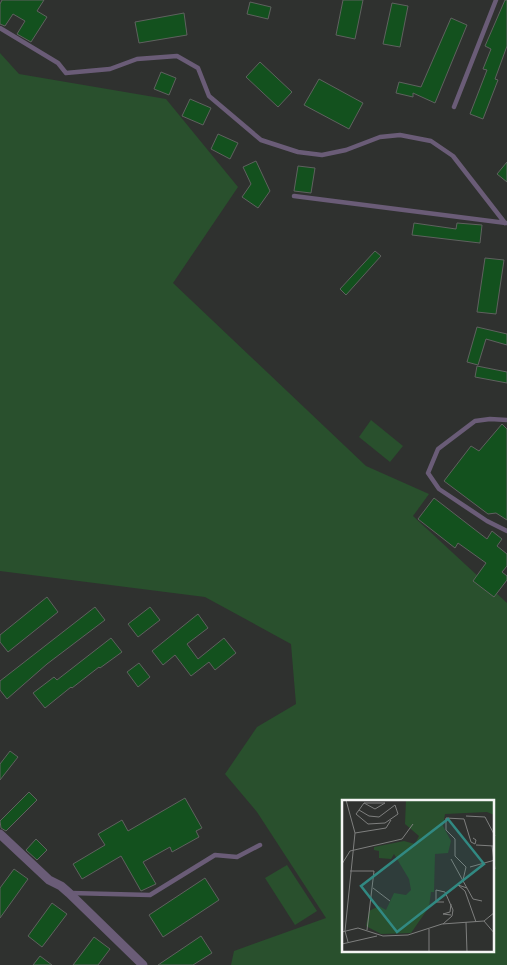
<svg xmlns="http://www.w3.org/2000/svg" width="507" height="965" font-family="'Zilla Slab',serif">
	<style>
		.green { fill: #29502d; fill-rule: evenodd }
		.building { fill: #13511e; stroke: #5f615f }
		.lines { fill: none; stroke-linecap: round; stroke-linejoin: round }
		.service { stroke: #6a5c77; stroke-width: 4.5 }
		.minor { stroke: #6a5c77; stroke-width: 9 }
		.inset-road { fill: none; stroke: #7e7f7e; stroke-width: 1 }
		.view { fill: #318982; fill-opacity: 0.15; stroke: #318982; stroke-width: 2.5 }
		.inset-edge { fill: none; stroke: #f4f5f4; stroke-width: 2.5 }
	</style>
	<rect width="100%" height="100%" fill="#2f312f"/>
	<path class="green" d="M0,53l19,21 147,25 72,88 -65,96 193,183 63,28 -16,22 94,87v362h-276l3,-14 92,-33 -69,-106 -32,-38 32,-47 39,-23 -5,-60 -86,-47 -205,-26zM343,801h150v150h-150z
		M371,420l32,26 -13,16 -31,-25z
		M287,865l30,46 -22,14 -30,-47z"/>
	<path class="building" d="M2,0h42l-7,11 10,6 -16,25 -14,-8 8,-13 -12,-7 -8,12 -5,-2v-20z
		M343,0h20l-8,39 -19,-4z
		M505,0h2v46l-12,33 3,1 -15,39 -13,-5 17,-44 -4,-1 8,-20 -6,-3z
		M250,2l21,5 -3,12 -21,-5z
		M392,3l16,3 -8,41 -17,-3z
		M184,13l3,22 -48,8 -4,-21z
		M451,18l16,7 -32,78 -22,-10v4l-17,-4 3,-11 22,5z
		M260,62l32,30 -14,15 -32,-30z
		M161,72l15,6 -7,17 -15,-6z
		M319,79l44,24 -14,26 -45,-24z
		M190,99l21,9 -8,17 -21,-9z
		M218,134l20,9 -8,16 -19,-10z
		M256,161l14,30 -12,17 -16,-11 9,-13 -8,-17z
		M507,162v20l-10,-8z
		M298,166l17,2 -4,25 -17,-2z
		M414,223l42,6 1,-6 25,2 -2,18 -68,-8z
		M375,251l6,5 -35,39 -6,-6z
		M485,258l19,2 -8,54 -19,-2z
		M477,327l30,7v11l-21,-6 -8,26 -11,-3z
		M477,366l30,6v11l-32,-6z
		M502,424l5,5v91l-11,-7 -8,1 -44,-33 27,-35 8,5z
		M434,498l53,41 5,-8 10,8 -5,7 10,8v12l-5,6 5,4v4l-13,17 -21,-16 13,-18 -28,-20 -3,5 -37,-29z
		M47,597l11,15 -50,40 -8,-10v-7z
		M95,607l10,13 -58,44 -40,35 -7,-9v-9z
		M150,607l10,13 -22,17 -10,-13z
		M198,614l10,14 -21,16 11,15 26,-21 12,15 -21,17 -6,-8 -18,14 -16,-21 -12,10 -11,-14z
		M111,638l11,14 -22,16 -1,-1 -27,21 -1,-1 -26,21 -12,-15 21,-16 3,3z
		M139,663l11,14 -12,10 -11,-15z
		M10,751l8,6 -18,23v-16z
		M29,792l8,8 -31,31 -5,-3 -1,-7z
		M185,798l17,30 -6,3 3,6 -27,15 -2,-5 -27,15 13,22 -15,7 -20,-35 -39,23 -9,-15 32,-19 -7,-11 24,-14 6,11z
		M36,839l11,11 -10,10 -11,-10z
		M14,869l14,10 -28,39v-30z
		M205,878l14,22 -56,37 -14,-22z
		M52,903l15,11 -25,33 -14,-11z
		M201,936l11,17 -19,12h-35z
		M94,937l16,12 -12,16h-25z
		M40,956l12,9h-19z"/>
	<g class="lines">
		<path class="service" d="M0,28l58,35 8,10 44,-4 27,-10 40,-3 21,12 11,28 52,44 37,12 24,3 24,-5 34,-13 20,-2 31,6 22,15 52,67
			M454,107l42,-107
			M294,196l212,27
			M507,420l-17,-1 -15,2 -37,28 -10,24 11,16 48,32 20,10
			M71,893l79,2 65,-40 22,2 23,-12"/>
		<path class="minor" d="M0,834l49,46 12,6 8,7 74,72"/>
	</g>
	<g transform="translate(342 800)">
		<rect width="152" height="152" fill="#2f312f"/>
		<path d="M64,0h88v15l-7,-3 -42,2 -2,12 8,15 -3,12 -13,1 -1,38h-3l-2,15 -18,26 -30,1 -15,-8 3,-15 10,-5 7,4 8,-17 12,2 5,-5 -2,-11 -15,-25 -3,5 -12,-1v-7l-5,-1v-3l30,-6 11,3 4,-8 -14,-12z" fill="#29502d"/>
		<path class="inset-road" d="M4,0l9,33 -10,98 3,11M17,10l10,6 10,1 16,-12 3,9 -13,9 -17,1 -12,-10 3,-4 5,-7 11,6 10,-6h-21M124,16l19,1 10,19M13,33l31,-5 5,-8M134,45l18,1M150,46l3,23M109,59l22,40 9,2M0,64l8,-13 52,-12 11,-15M128,67l25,-7M8,71h24l-7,59M121,80l3,-13 -11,-11v-17l-9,-9v-12l18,1 7,23 4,2 1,-4 -3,-2M31,88l17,13M125,88l-9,-3 7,6 11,31M109,104l-1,8 -7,2 8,1M142,121l11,13M124,122l1,30M101,124l9,-8 1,-6 -8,-18 -9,-2v12h8M87,129v23M0,132l16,-4 25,8 25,-1 34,-11 42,-3 11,-9M0,144l35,-8"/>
		<path class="view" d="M106,19l36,45 -87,68 -36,-46z"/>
		<rect width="152" height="152" class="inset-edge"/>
	</g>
</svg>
